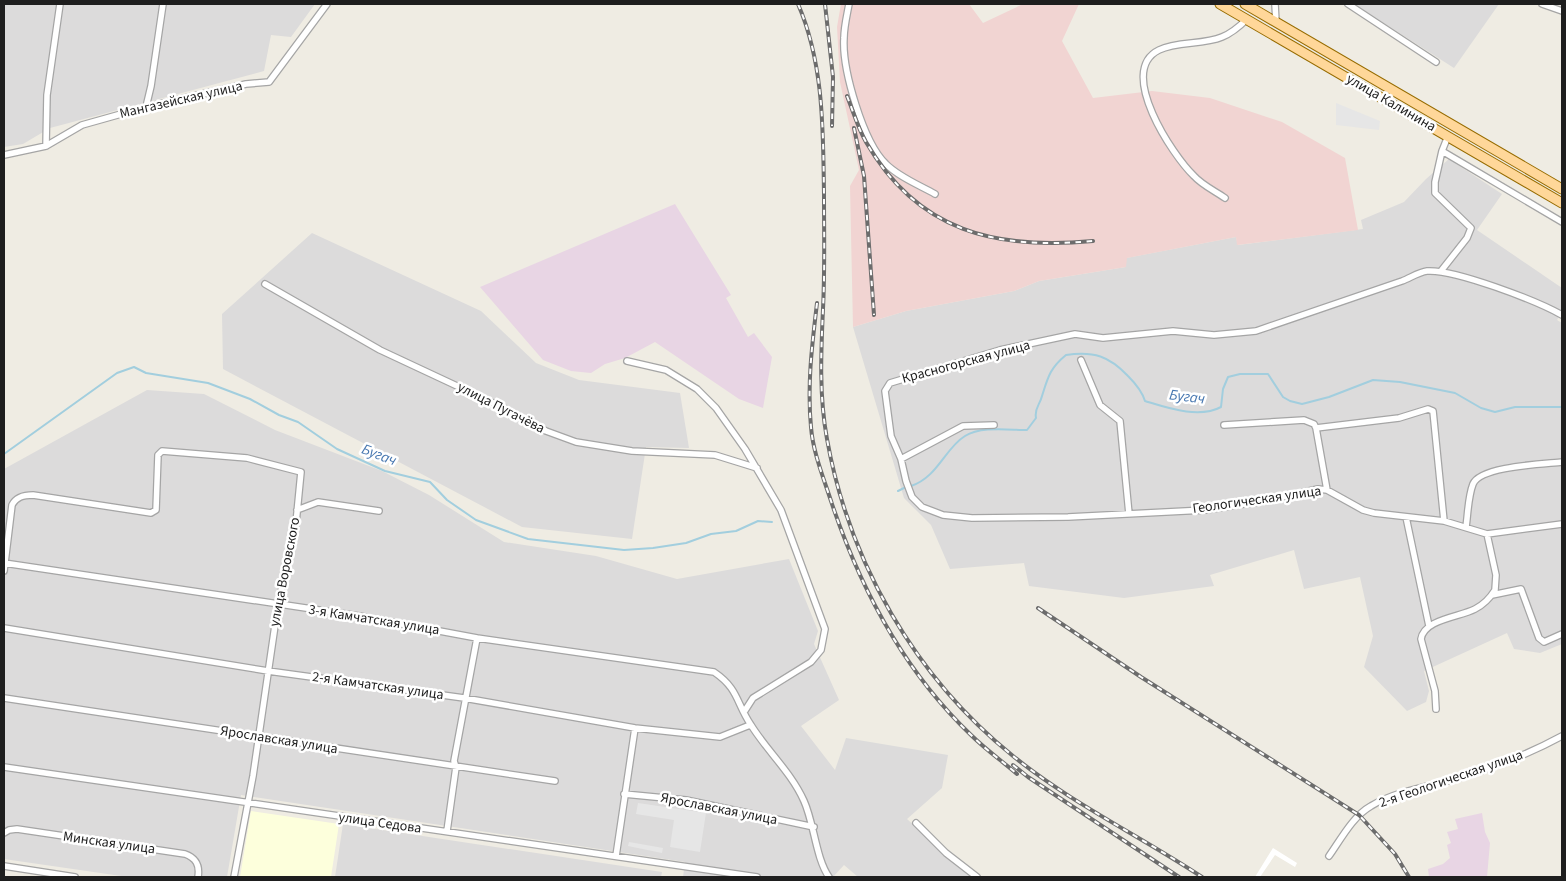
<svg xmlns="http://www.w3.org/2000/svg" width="1566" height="881" font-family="'Source Sans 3',sans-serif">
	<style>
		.residential { fill: #dcdbdb }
		.commercial { fill: #f1d4d2 }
		.industrial { fill: #e8d5e4 }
		.education { fill: #fdffdc }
		.parking { fill: #e6e6e6 }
		.pier { fill: #fff }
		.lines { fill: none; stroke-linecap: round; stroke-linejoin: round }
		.stream { stroke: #a2cede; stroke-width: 2 }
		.minor-casing { stroke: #a5a5a5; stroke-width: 8 }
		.primary-casing { stroke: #976c00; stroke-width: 11 }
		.minor { stroke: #fff; stroke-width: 5.5 }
		.primary { stroke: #ffd799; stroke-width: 9 }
		.rail-casing { stroke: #6c6c6c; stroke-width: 4 }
		.rail { stroke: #fff; stroke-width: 2; stroke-dasharray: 5.5; stroke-linecap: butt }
		.labels { text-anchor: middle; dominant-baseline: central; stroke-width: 5; stroke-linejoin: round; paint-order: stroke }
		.street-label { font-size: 14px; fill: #1e1e1e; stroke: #fff }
		.water-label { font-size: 15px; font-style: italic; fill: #4777b0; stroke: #fff }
	</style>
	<rect width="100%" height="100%" fill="#efece3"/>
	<path class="residential" d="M4,4h311l-24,33 -20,-2 -7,36 -214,57 -27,16 -19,3z
		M1354,4h145l-45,64z
		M1449,159l53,35 -25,36 85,58v24l-5,8 5,3v321l-22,9 -26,-4 -7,-16 -83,38 5,20 -3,11 -19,9 -43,-44 9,-31 -13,-59 -56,12 -10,-39 -84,25 4,11 -90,12 -95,-12 -5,-23 -74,6 -19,-44 -27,-27 -51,-171 53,-16 108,-20 25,-10 87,-14v-9l110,-21 2,8 125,-16 -2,-9 43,-18 22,-23z
		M312,233l169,78 55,52 43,17 101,13 9,55 -43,-1 -14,92 -110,-12 -299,-158 -1,-55z
		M147,390l57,4 71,36 107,41 47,24 75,47 92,14 81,23 112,-20 29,72 -4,13 25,56 -38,26 34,44 11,-32 102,17 -6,33 -35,31 64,58h-113l-14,-12 -11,12h-150l2,-15 -444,-67 -14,82h-99l-124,-18v-390z
		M343,824l319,48 -1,5h-326z"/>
	<path class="commercial" d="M841,4h128l14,19 40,-19h56l-17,37 31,57 59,-7 58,7 72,24 63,36 13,72 -121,15 -1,-8 -109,21 -1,9 -87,14 -25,10 -108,20 -53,16 -3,-141 9,-16 -19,-88 -3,-55z"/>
	<path class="industrial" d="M675,204l56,91 -5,3 22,39 6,-4 18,24 -9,51 -24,-9 -84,-57 -30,16 -20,6 -14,9 -20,-2 -28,-11 -63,-73z
		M1482,813l3,19 5,11 -3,34h-58l-1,-8 15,-5 7,-6 -3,-13 4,-2 -4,-11 11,-3 -3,-10z"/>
	<path class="education" d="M251,811l88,13 -8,53h-91z"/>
	<path class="parking" d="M1336,103l44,18 -1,9 -43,-5z
		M638,803l68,10 -6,39 -30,-5 4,-27 -38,-6z
		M629,842l34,6 -1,5 -34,-7z"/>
	<path class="pier" d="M1273,848l24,15 -2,4 -20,-12 -15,22h-5z"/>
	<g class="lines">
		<path class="stream" d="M4,454l113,-81 17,-6 12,6 62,10 42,16 29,16 19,7 39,27 48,22 45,11 17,18 29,20 52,19 96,11 29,-2 33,-5 25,-9 25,-3 22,-10 14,1
			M911,486c27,-9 34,-38 54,-50 16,-10 43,-6 62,-6l9,-12c-2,-10 4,-13 6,-22 6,-19 8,-28 24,-41 28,-4 43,1 62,21 8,8 14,15 17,25 23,7 54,18 76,6l2,-18 5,-12 12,-3h28l15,23 7,4 12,3 27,-7 44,-17 27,2 55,11 26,15 14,4 20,-5h47
			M898,491l6,-3"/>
		<defs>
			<path id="minor" d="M849,4c-2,11 -5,23 -5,34 -2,31 19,104 42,126 13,13 33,21 49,30
				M1275,4l1,18
				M1348,4l88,58
				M1542,4l20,7
				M146,107l5,-21 12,-82
				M1448,136l-6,15 120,71
				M46,146l1,-51 13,-91
				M4,155l42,-9 36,-21 64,-18 100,-23 23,-2 58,-78
				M1225,198c-10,-7 -23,-13 -31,-22 -21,-20 -78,-105 -35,-126 18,-9 44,-5 63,-13 10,-4 18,-11 25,-18
				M1441,271l26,-33 4,-10 -36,-35v-11l7,-31
				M265,284l115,66 124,58 42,23 30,11 56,9 83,4 42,13
				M1562,315c-25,-14 -107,-46 -135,-44 -8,1 -17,7 -25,10l-146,50 -42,4 -41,-4 -70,7 -28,-4 -75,16 -110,33 -5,8 6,45 10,23 5,22 6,16 10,10 21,8 29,3 96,-1 137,-7 59,-9 54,-12 9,1 36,20 11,3 70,8 43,13 75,-10
				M1081,360l19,45 20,16 9,93
				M627,361l39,9 31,19 19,19 29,41 36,61 44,119 -4,21 -10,12 -58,36 -9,14
				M1224,425l80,-5 10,4 2,4 83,-10 29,-9 5,2 11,110
				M1316,428l11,62
				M901,459l62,-33 31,-1
				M297,510l21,-8 61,9
				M1406,517l23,109
				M1466,527c2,-14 2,-30 7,-43 7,-18 72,-20 89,-22
				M4,563l355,53 118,22 237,34c25,17 22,31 37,53 16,26 40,47 53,76 10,22 12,58 25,76
				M4,571l8,-66c4,-8 11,-10 21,-10l118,18 5,-3 2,-55 4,-4 85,7 54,14 -5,51 -18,82 -25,171 -19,101
				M1492,595l29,-6 18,49 5,4 18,-8
				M4,628l264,43 196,27 171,30 85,9 30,-12
				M4,698l551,83
				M1436,709l-1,-18 -14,-52c3,-20 39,-22 54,-30 8,-4 15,-11 20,-19l1,-15 -9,-41
				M4,767l753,110
				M624,794l62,6 128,27
				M916,823l30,30 31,24
				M447,831l9,-64 -2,-6 23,-123
				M4,833l5,-3 8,-1 168,25c11,4 15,11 13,23
				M616,856l19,-128
				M1329,856c12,-17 24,-40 42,-50 23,-14 54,-19 81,-26 38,-11 75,-25 110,-44
				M4,866l71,11"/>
			<path id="primary" d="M1220,4l342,199
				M1245,4l317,185"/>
		</defs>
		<use href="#minor" class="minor-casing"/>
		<use href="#primary" class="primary-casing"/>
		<use href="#minor" class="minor"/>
		<use href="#primary" class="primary"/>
		<defs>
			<path id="rail" d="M798,4c26,60 25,126 26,190 0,38 1,76 -1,115 -2,43 -4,87 4,130 22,123 88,238 186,317 58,47 127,80 189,121
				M825,4l8,73 -1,49
				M847,96c6,15 11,32 19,46 52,90 130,108 227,99
				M854,128l10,48 10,139
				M817,303c-5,42 -10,82 -6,124 2,26 13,52 21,77 29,86 72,167 139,231 14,14 31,26 46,39
				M1038,608l103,69 218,138 36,39 14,23
				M1013,765l15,12 151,100"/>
		</defs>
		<use href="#rail" class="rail-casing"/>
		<use href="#rail" class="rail"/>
	</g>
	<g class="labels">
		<g class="street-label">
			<text transform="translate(181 100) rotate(-13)">Мангазейская улица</text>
			<text transform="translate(1391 103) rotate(30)">улица Калинина</text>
			<text transform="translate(966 362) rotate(-15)">Красногорская улица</text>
			<text transform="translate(501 408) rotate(27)">улица Пугачёва</text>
			<text transform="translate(1257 500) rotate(-8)">Геологическая улица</text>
			<text transform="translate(285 572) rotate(-79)">улица Воровского</text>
			<text transform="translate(374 620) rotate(9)">3-я Камчатская улица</text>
			<text transform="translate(378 686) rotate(8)">2-я Камчатская улица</text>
			<text transform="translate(279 740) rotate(9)">Ярославская улица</text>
			<text transform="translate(1451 779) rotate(-19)">2-я Геологическая улица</text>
			<text transform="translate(719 809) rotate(11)">Ярославская улица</text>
			<text transform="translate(380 823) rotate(8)">улица Седова</text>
			<text transform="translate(109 843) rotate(8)">Минская улица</text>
		</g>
		<g class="water-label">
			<text transform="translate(1187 397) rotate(7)">Бугач</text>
			<text transform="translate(379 455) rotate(21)">Бугач</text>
		</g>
	</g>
	<rect width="1566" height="881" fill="none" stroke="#1e1e1e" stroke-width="10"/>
</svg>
